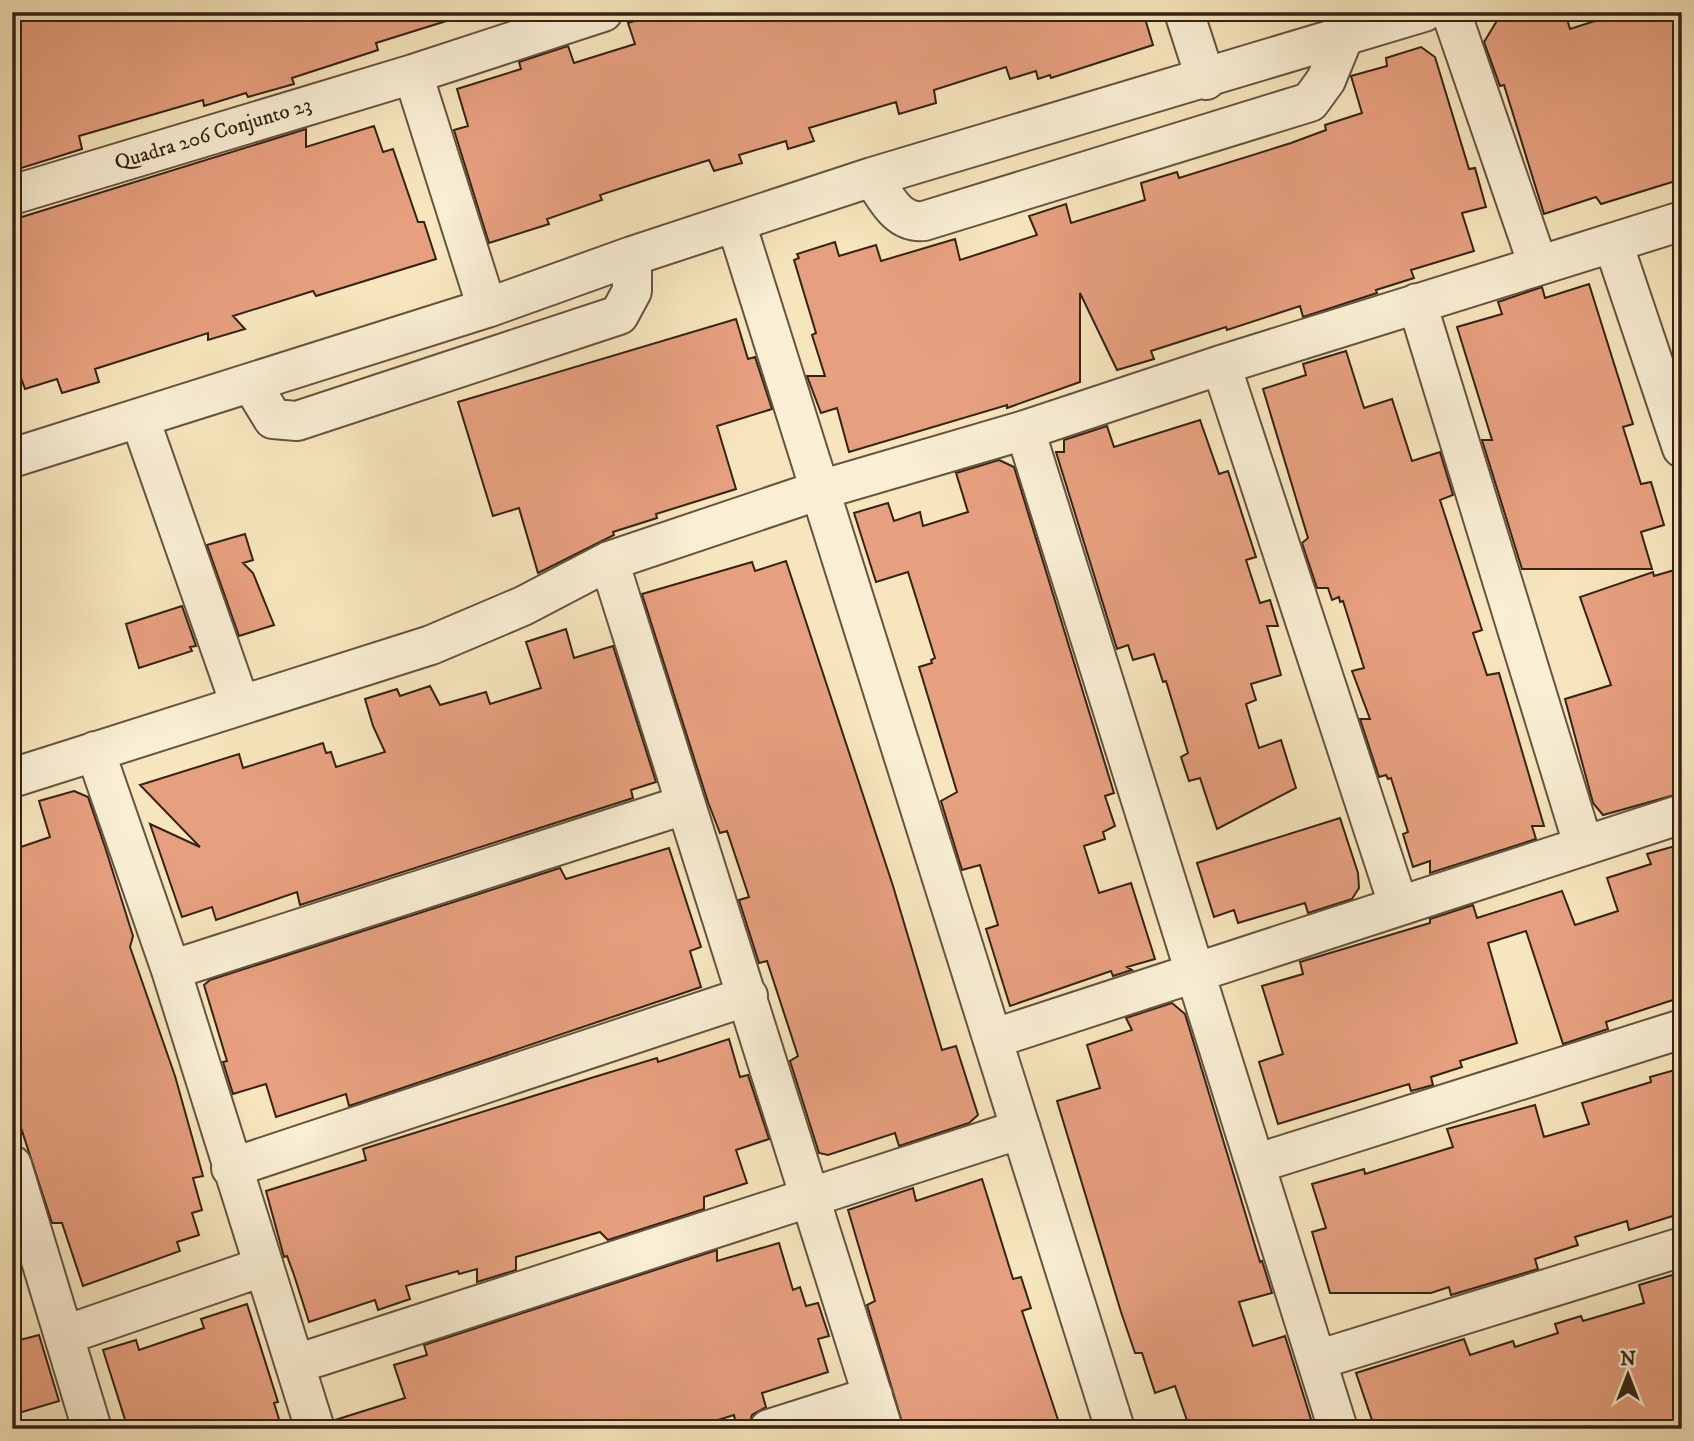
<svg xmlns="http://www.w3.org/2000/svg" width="1694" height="1441" font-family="'IM FELL DW Pica',serif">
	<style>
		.building { fill: #e7a07f; stroke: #342316; stroke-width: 2 }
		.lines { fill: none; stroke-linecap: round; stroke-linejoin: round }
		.minor-casing { stroke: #655440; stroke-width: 42 }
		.minor { stroke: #faefd4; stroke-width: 38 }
		.labels { text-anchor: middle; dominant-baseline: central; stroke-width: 6; stroke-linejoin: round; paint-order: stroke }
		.street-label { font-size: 21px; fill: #342316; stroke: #faefd4 }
	</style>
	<rect width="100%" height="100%" fill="#f7e6bd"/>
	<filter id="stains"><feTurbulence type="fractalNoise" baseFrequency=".00286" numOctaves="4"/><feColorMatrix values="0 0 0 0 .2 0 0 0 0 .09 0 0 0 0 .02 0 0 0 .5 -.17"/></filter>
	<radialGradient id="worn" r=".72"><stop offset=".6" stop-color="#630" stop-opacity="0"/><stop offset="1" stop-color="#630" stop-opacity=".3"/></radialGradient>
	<path class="building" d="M12,12h443l1,6 -80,25 2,7 -86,28 2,6 -46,13 -2,-4 -42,13 -1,-6 -124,36 3,13 -70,22z
		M662,12h481l10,33 -102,33 -1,-3 -12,4 -2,-8 -26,8 -4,-12 -72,23 2,13 -37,11 -3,-12 -87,26 5,13 -26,8 -2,-8 -47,14 3,8 -28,8 -5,-11 -57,18 -52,17 2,5 -55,19 2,5 -60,19 -35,-113 14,-4 -11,-37 64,-20 -2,-7 49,-16 6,17 61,-19 -7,-21z
		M1519,12h46l5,17 53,-17h59v167l-81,25 -5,-7 -52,17 -40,-129 -4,1 -16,-44 14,-23z
		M1421,47l14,10 34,112 6,-1 11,39 -24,6 12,38 -63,19 3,8 -38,12 1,3 -74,24 -3,-11 -73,24 -1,-3 -75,24 3,8 -37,11 -37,-77v89l-73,26v-3l-158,47 -12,-44 -16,5 -14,-37h18l-13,-41 4,-2 -22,-73 5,-2 -2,-4 38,-12 4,14 37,-11 5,16 74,-22 5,21 77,-25 -8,-19 37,-12 5,19 74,-23 -4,-17 36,-11 2,6 112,-35 35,-13 -1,-5 37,-12 -11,-37 36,-10 -1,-8z
		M374,126l9,26 10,-3 25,73h6l12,37 -120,37 -3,-5 -80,25 12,13 -37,11v-7l-113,36 4,13 -37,11 -5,-14 -32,10 -4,-11 -9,2v-160l294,-91v18z
		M1589,284l44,140 -10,3 18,57 10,-2 13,43 -23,7 11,37h-130l-40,-129h10l-35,-113 45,-13 -4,-12 44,-15 3,11z
		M736,319l12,40 7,-2 17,52 -55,17 19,63 -80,25 1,4 -44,14 1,3 -76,38 -19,-65 -26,8 -35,-114z
		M1346,351l18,57 28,-9 20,62 28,-9 13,43 -13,5 42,130 -9,3 14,42 12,-2 45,153h-12l4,13 -106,34v-12l-17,6 -10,-33 5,-2 -17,-54 -3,1 -2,-4 -7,2 -19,-58h10l-18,-48 12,-3 -21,-67 -3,1 -1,-5 -7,3 -4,-12h-11l-15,-45 6,-5 -45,-149 43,-14 -3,-11z
		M1200,420l19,54 9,-3 28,86 -10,3 14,43 10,-3 8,26h-11l14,49 -30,9 5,16 -10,4 13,44 22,-8 15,48 -79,41 -17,-51 -11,3 -8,-24 7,-4 -22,-72 -3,1 -9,-28 -21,6 -5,-15 -11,4 -61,-197h8v-12l43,-14 7,21z
		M999,460l15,7 100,326 -9,3 10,30 -12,6 2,7 -21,7 15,47 32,-10 24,76 -28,8 5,3 -19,6 -2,-5 -101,35 -24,-77 12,-4 -18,-60 -18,5 -21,-69 16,-9 -38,-125 13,-4 -1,-3 4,-2 -27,-86 -32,10 -22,-69 34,-10 6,18 26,-9 3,14 45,-14 -12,-39z
		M245,534l8,26 -10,3 10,10 21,52 -35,11 -32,-91z
		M786,561l107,325 49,164 14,-4 22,69 -9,8 -70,23 -4,-13 -67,22 -9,-2 -29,-92 8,-5 -31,-95 -8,2 -20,-63 10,-3 -22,-66 -7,2 -12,-31 -66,-208 110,-32 3,9z
		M1678,569l4,14v210l-79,22 -10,-12 -28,-104 46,-14 -31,-88 73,-25 1,4z
		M182,606l14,40 -6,1 2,4 -53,17 -13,-44z
		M566,629l8,29 39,-12 43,136 -25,8 2,8 -333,107 -3,-13 -81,28 -4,-13 -30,10 -32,-93 50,23 -60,-62 99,-31 4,14 80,-25 3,10 5,-1 5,15 49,-15 -12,-26 -8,-27 32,-10 3,7 30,-10 10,19 46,-13 4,12 51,-16 -15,-46z
		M74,791l14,6 17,50 28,89 -3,11 45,129 28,100 -10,2 9,32 -10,3 7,22 -22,7 3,9 -97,35 -21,-63h-10l-40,-123v-250l38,-13 -11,-36z
		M1340,818l18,55 1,15 -7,11 -44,14 -3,-10 -67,20 -4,-13 -20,7 -17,-54z
		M1682,844v153l-76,25 2,7 -45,15 -37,-113 -38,12 29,100 -57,18 2,6 -31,10 2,8 -22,6 -2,-7 -131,40 -19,-62 24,-8 -21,-68 41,-12 -3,-12 130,-39v-4l43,-14 4,13 85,-27 13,34 43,-14 -11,-33 44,-14 -4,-10z
		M669,848l32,99 -11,4 11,36 -352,119 -3,-12 -70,23 -10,-33 -33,10 -10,-32 4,-1 -23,-76 6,-5 350,-112 6,11z
		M1172,1003l13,11 75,248 2,-1 10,32 -33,9 14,44 32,-10 29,93h-124l-15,-43 -20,7 -13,-40h-7l-14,-41 -64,-211 43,-13 -13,-43 45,-15 -6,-12z
		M729,1039l11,38 8,-2 21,64 -33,11 11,33 -43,14v12l-96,31 -8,-8 -84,25v13l-39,12v-13l-18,5 -1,-3 -52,15 4,13 -32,11 -3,-10 -66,22 -15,-47 -7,-19 -3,1 -18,-66 100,-31 -3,-11 228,-71 66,-20 1,4z
		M1682,1068v145l-53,17 -2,-9 -52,16 3,8 -43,14 3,10 -87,26 -2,-8 -18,6h-101l-18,-61 14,-4 -14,-44 52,-15 1,5 88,-27 -6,-18 88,-24 9,32 45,-13 -7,-21 69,-21 -1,-5z
		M982,1179l31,100 8,-2 10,31 -9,3 39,118h-157l-37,-124 8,-4 -27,-91 65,-22 3,13z
		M779,1243l14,47 7,-3 6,19 12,-3 11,33 -11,3 10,33 -66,21 4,14 -14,8 -4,14h-11l-3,-14 -45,14h-353l-1,-9 70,-22 -11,-33 33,-10 -3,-10 293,-95v11z
		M1682,1272v157h-307l-19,-56 108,-34 6,16 43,-14 2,6 43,-14 -3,-9 26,-8 2,5 61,-18 -5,-18z
		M247,1304l31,98 -4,1 8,26h-154l-25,-79 33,-10 3,10 65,-22 -3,-9z
		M39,1335l20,66 -47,14v-73z"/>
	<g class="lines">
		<defs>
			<path id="minor" d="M1184,12l22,68
				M1451,12l87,253
				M413,74l74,234
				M872,177c14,20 25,47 52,44l386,-119 16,-22 18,-44
				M12,195l401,-121 190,-62
				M736,223l379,1206
				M1613,243l69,205
				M1417,303l166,541
				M1221,365l177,539
				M251,383l22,36 24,2 322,-106 13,-24v-35
				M140,419l100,285
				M1025,430l313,999
				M12,458l475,-150 145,-52 240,-79 552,-165
				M609,561l274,868
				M95,751l76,219 144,459
				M12,778l419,-133 92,-39 86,-45 211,-71 205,-60 196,-65 461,-144
				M171,970l513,-165
				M995,1038l687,-224
				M1255,1164l427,-135
				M12,1165l80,264
				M231,1168l517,-172
				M65,1335l197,-68
				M1317,1360l365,-113
				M296,1364l725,-235
				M769,1429l104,-33"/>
		</defs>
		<use href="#minor" class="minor-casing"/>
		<use href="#minor" class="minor"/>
	</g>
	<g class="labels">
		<g class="street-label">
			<text transform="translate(213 134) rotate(-17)">Quadra 206 Conjunto 23</text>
		</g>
	</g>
	<rect width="1694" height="1441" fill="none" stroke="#f7e6bd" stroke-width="42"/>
	<rect x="14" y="14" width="1666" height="1413" fill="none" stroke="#342316" stroke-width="3.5"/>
	<rect x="21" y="21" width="1652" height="1399" fill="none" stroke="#342316" stroke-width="2"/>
	<g transform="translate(1628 1375)" stroke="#faefd4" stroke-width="5" paint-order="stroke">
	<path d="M0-5L12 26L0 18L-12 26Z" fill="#342316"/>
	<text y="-10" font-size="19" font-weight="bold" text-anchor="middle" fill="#342316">N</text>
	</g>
	<rect width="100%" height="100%" filter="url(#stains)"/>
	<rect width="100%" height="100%" fill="url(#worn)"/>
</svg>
